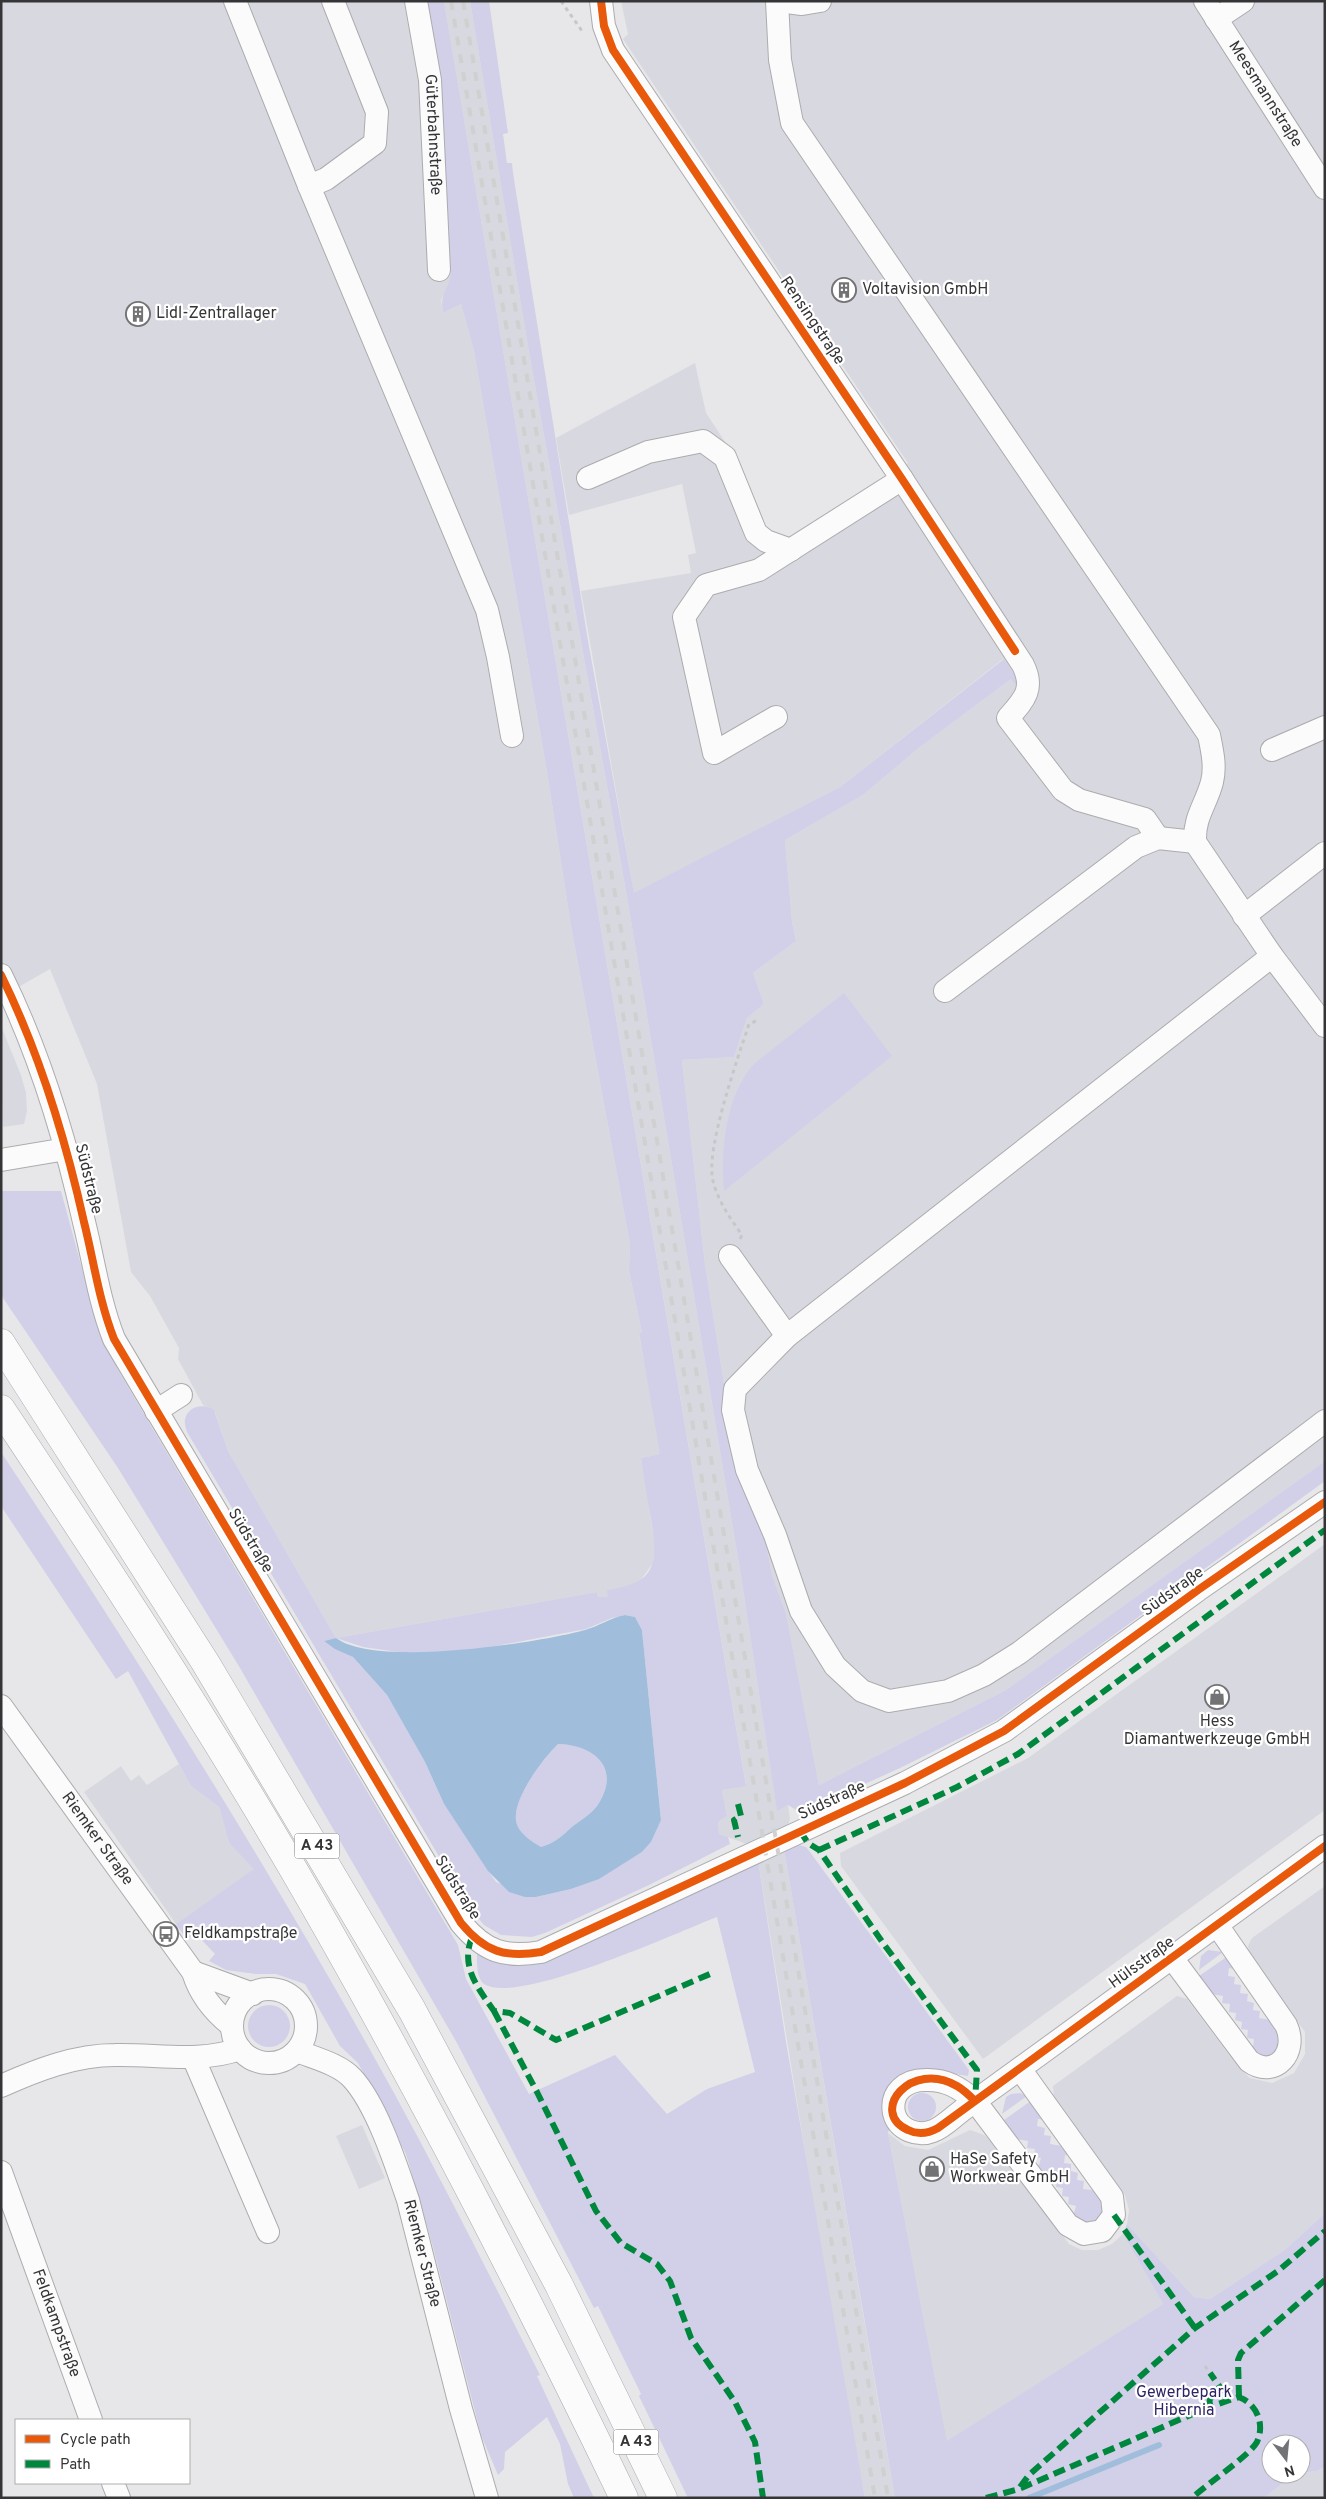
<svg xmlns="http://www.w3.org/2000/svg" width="1326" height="2499" font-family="Overpass,sans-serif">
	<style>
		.built { fill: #d8d8e0 }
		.green { fill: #d1d0e8; fill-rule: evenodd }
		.water { fill: #a0bedb; fill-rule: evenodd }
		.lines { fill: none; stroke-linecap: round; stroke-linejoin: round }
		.stream { stroke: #a0bedb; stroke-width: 6 }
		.minor-casing { stroke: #acacae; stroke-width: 24 }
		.highway-casing { stroke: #acacae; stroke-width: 29 }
		.path { stroke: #c7c7c9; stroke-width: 3; stroke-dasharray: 4 4; stroke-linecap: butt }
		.minor { stroke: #fbfbfc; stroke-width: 22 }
		.highway { stroke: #fbfbfc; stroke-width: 28 }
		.rail { stroke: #d0d0d0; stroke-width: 4; stroke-dasharray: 9 9; stroke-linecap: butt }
		.quiet { stroke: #00873e; stroke-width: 6; stroke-dasharray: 12 6; stroke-linecap: butt }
		.cycleway-casing { stroke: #fff; stroke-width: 11 }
		.cycleway { stroke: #e8590c; stroke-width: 8 }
		.labels { text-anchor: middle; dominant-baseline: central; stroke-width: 4.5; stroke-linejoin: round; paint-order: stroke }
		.shield { fill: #fff; stroke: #727273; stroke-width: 1 }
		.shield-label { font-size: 15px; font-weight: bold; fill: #353537 }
		.street-label { font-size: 16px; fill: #353537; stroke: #fff }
		.poi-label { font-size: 16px; fill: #353537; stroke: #fff; text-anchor: start }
		.park-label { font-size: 16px; fill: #302564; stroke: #fff }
	</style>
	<rect width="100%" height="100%" fill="#e7e7e9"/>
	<path class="built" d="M1,1h426l24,269 -2,16 -8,14 2,13 18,-9 13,47 73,421 24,154 59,318 -1,27 13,62 -3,1 22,120 -20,4 14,88 -2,17 -13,18 -13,7 -19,2v7h-10l-1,-5 -261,46 -108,-187 -13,-39 -12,-7 -25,-46 1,-11 -29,-52 -19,-24 -34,-188 -47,-115 -49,28z
		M444,1h26l59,351 98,545 114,679 36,234 11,-5 2,13 -2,9 -41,17 -28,-10 -1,-12 9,-6 -5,-26 24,-5z
		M621,1h704v1460l-319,229 -187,95 -33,-170 -14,-40 -7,-37 -31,-91 -29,-183 -23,-204 52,-3 13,-39 17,-14 -11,-31 43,-32 -4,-19 -7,-82 78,-45 57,-48 91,-68 -8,-20 -163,128 -206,107 -53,-303 110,-18 -3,-18 8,-2 -14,-69 -113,31 -13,-77 139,-75 11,50 33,50 35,87 99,-67 35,-20 -285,-424 5,-5z
		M1,1026l20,49 5,18 1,18 -3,13 -21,3z
		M1325,1544v266l-342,249 -142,-193 -1,-13 188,-95z
		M179,1764l12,22 28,21 10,36 26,26 -79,55 -92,-132 37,-26 10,15 8,-6 8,10z
		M784,1849l94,552 17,97h-30l-38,-210 -69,-428z
		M1325,1886v327l-39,36 -76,50 -16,-2 -67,-73 2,-14 -4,-15 -71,-97 -1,-12 124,-90 10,3 52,69 11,10 22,5 22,-10 11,-19v-22l-56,-78 -1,-8 4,-8z
		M362,2125l23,53 -26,11 -23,-53z
		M970,2130l14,5 9,8 76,101 13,6h16l14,-6 11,-10 40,70 -216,138 -59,-309 17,13 23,4z
		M1325,2467v31h-61l31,-24 22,-3z"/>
	<path class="green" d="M427,1h17l302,1785 -24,4 5,26 -9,6 1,12 9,3 2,7 -81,41 -104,48 -13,4 -31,-2 -17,-10 -15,-18 -282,-475c-1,-4 -3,-9 -2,-13 3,-13 19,-16 29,-9l14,41 108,187 261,-46 1,5h10l-1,-7c50,-7 51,-26 44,-71 -4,-20 -7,-40 -10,-61l19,-4 -21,-121h3l-13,-62 1,-27 -59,-318 -24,-154 -73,-421 -13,-47 -18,9c-4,-21 7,-23 8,-43zM625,1615l10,2 7,13 19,189 -10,23 -9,10 -43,26 -28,11 -35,8 -40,-15 -52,-78 -19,-42 -38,-67 -34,-38 -29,-16 12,-3 27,9 42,6 69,-3 112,-21 26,-11z
		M470,1h19l19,132 -5,1 4,29h5l1,10 75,468 46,252 206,-106 164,-128 15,23 1,8 -9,-11 -91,68 -57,48 -78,45 7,82 4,19 -43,32 11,31 -17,14 -13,39 -52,3 23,204 29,183 31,91 7,37 14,39 33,171 187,-95 319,-229v20l-328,239 -97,48 -99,45 -13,-8 -11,6 -36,-235 -114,-679 -98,-545z
		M844,993l48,63 -168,135c-4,-39 2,-98 31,-128z
		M1,1191h60l32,118 25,61 340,575 8,34 63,115 86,-39 52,59 40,-25 48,-17 -38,-155c-39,15 -200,89 -233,67 -8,-6 -7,-23 -7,-32l28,12h27l226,-104 28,182 79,456h-177l-49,-102 2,-2 -43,-88 -4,2 -137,-265 -217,-375 -122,-200 -117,-173z
		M1,1452c138,209 272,421 393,641 51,93 98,187 146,282l-3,1 57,122h-20l-6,-14 -8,-40 -13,-27 -42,35 -1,17 -6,6 -17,-40 -48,-188 -27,-93 -48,-91 -18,-17 -35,-62 -29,-10h-20l-30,-4 -17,-9 6,-7 -20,-21 -8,7 -11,-16 78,-55 -25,-26 -10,-36 -28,-21 -63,-115 -12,8 -115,-173z
		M558,1744c35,1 63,23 41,59 -5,9 -18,17 -26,23 -11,10 -18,17 -32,21 -10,-6 -24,-15 -25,-27 -3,-23 27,-60 42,-76z
		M795,1844l11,3 4,5 159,218 -1,6 -45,-7 -19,5 -16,59 59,308 216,-137 -40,-70 4,-10 67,73 16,2 76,-50 39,-36v254l-8,4 -16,2v-29h-30v30h24l-31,24h-369l-111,-649z
		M1208,1950l15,2 -24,18 2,-14z
		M1228,1956l11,14 -10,-2 -1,8 7,1 -1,7 7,1 -1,8 8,1 -1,7 7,2 -1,7 7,1 -1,7 18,3 4,24 -9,9 -11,3 -18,-12 10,2 1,-8 -7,-1 1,-8 -7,-1 1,-7 -7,-2 1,-7 -7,-1 1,-8 -8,-1 1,-7 -17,-3 -7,-17z
		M248 2026a21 21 0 1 1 42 0a21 21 0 1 1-42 0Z
		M1020,2093l7,3 -25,18 4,-17 5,-3z
		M908 2107a14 14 0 1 1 28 0a14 14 0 1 1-28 0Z
		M1032,2100l17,20 -11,-1 -1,7 8,2 -1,7 7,1 -1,8 18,3 7,10 -10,-2 -1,8 7,1v7l7,2 -1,7 7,1 -1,8 18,2 4,18 -9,12 -7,3 -25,-12 10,1 2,-7 -8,-2 1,-7 -7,-1 1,-8 -7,-1 1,-7 -18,-4 -9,-12 9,1 2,-7 -7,-1 1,-8 -8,-1 1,-7 -17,-3 -7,-18z"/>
	<path class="water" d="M625,1615l10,2 7,13 19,190 -10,22 -9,10 -43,27 -28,10 -35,8h-11l-16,-5 -21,-21 -44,-67 -19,-42 -38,-67 -34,-38 -18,-8 -11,-8 12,-3c39,30 202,5 249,-8 14,-4 25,-12 40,-15zM558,1744c35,1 63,23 41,59 -5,9 -18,17 -26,23 -11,10 -18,17 -32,21 -10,-6 -24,-15 -25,-27 -3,-22 27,-61 42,-76z"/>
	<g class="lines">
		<path class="stream" d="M1029,2498l130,-53"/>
		<defs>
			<g id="minor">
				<path d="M235,1l74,185 178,424 11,47 14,79"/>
				<path id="s1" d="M416,1l14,79 9,190"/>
				<path d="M601,1l3,25 9,24 289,429 121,186c12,24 1,35 -15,53l55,72 16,10 66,19 13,19"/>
				<path d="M777,1l3,59 12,63 417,612c3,15 7,31 3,47 -6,23 -18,34 -17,60l77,114 53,70"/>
				<path d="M779,1l23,3 18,-3"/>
				<path id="s2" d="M1205,1l120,187"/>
				<path d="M1216,19l27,-18"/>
				<path d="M309,186l17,-7 49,-36 2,-31 -44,-111"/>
				<path d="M588,478l60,-26 55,-11 22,16 31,76 10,8 25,9"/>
				<path d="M776,717l-62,36 -30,-136 22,-32 53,-15 143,-91"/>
				<path d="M1272,750l53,-23"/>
				<path d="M1244,916l81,-63"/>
				<path d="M1272,956l-485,380 -52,53 -2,21 14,60 28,65 26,76 34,55 27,25 27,10 59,-10 36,-16 35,-22 306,-232"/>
				<path d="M1,975c39,79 64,162 83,247 10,40 15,79 30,117l347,584c24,29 44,35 80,29l364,-169 99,-52 194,-141 127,-88"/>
				<path d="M945,991l191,-144 22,-9 37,4"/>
				<path d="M1,1160l65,-11"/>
				<path d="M730,1256l57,80"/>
				<path d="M156,1411l25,-16"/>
				<path id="s3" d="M1,1706l192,266c7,23 21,40 39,54"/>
				<path d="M1172,1958l77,103c26,19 50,-9 37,-36l-69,-100"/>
				<path d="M193,1972l60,22"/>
				<circle cx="269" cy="2026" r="37"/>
				<path id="s4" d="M297,2051c17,7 42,13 55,27 25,27 44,87 56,122l53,209 26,89"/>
				<path d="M193,2057l75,175"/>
				<path d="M1020,2069l92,128 2,18 -12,16 -18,3 -16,-9 -93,-124c-15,-13 -29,-22 -50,-21 -19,0 -35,12 -31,33 4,17 24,24 39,18 11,-4 21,-15 31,-22 25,-18 51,-37 76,-55 95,-69 190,-138 285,-208"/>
				<path d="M1,2086c36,-16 74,-31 114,-31 42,-1 85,8 125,-6"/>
				<path id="s5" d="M1,2172l90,248"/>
				<path d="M113,2483l6,15"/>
			</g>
			<path id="highway" d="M1,1343l204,319 207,348 147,275 104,213
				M1,1409c100,150 200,302 291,458 120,206 229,417 332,631"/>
		</defs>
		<use href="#minor" class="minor-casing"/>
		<use href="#highway" class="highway-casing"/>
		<path class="path" d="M561,1l21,30
			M740,1239l2,-4c-12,-17 -24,-34 -29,-54 -8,-32 25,-123 36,-157l7,-3
			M1205,2366l5,7"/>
		<use href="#minor" class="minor"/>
		<use href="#highway" class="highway"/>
		<path class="rail" d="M451,1l424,2497
			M463,1l425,2497"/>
		<path class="quiet" d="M738,1804l3,12 -7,4 4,17
			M800,1831l8,12 11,7 64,93 94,127 -2,31
			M819,1850l138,-63 61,-33 307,-224
			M472,1937c-12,30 6,51 22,74l16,2 46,27 154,-66
			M494,2011l43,81 59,119 25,32 36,21 13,17 21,57 44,64 20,40 8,56
			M1114,2215l81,113
			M1239,2397l-1,-37 3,-7 84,-73
			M1209,2407l1,-9 12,-8 -12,-17
			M1020,2487l9,-12 166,-147 83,-57 47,-40
			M986,2498l33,-9 190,-82 30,-10c9,4 15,9 19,19 3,8 3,17 -1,26 -7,13 -50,42 -65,56"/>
		<defs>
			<path id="cycleway" d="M601,1l3,25 9,24 289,429 113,172
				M1,975c39,79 64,162 83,247 10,40 15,79 30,117l347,584c24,29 44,35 80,29l364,-169 99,-52 194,-141 127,-88
				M975,2101c-5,-5 -11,-11 -18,-15 -46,-27 -89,26 -49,44 10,5 21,3 30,-2l387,-282"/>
		</defs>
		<use href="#cycleway" class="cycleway-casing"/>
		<use href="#cycleway" class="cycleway"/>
	</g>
	<defs>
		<symbol id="building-ring" viewBox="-11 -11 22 22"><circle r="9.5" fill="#fff" stroke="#737375" stroke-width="1.5"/><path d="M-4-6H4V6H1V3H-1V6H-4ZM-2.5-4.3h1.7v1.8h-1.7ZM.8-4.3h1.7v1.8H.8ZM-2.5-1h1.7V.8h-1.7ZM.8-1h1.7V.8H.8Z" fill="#737375"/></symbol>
		<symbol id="shop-ring" viewBox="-11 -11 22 22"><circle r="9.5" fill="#fff" stroke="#737375" stroke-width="1.5"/><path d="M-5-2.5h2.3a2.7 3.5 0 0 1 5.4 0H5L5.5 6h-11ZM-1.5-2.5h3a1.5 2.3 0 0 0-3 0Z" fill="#737375"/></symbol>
		<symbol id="bus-ring" viewBox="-11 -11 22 22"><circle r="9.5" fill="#fff" stroke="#737375" stroke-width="1.5"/><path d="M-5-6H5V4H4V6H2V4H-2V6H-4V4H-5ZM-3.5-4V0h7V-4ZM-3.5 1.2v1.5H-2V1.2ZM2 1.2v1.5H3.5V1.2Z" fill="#737375"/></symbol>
	</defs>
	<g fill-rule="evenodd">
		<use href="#building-ring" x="830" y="276" width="28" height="28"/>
		<use href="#building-ring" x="124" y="300" width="28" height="28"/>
		<use href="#shop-ring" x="1203" y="1683" width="28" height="28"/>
		<use href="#bus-ring" x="152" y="1920" width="28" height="28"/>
		<use href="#shop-ring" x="918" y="2155" width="28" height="28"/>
	</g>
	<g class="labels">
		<g class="shield">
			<rect x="294.5" y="1833.5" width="45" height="25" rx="4"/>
			<rect x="613.5" y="2429.5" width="45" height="25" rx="4"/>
		</g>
		<g class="shield-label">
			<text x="317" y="1846">A 43</text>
			<text x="636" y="2442">A 43</text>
		</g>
		<g class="street-label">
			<text stroke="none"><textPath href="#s2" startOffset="111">Meesmannstraße</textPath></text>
			<text stroke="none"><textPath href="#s1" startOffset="135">Güterbahnstraße</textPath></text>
			<text transform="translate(812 321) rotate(56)">Rensingstraße</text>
			<text transform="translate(88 1179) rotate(76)">Südstraße</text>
			<text transform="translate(250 1541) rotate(59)">Südstraße</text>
			<text transform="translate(1173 1592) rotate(-36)">Südstraße</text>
			<text transform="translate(832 1801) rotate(-25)">Südstraße</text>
			<text stroke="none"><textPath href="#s3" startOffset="164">Riemker Straße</textPath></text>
			<text transform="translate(457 1888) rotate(58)">Südstraße</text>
			<text transform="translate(1142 1963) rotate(-36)">Hülsstraße</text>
			<text stroke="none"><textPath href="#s4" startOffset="252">Riemker Straße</textPath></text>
			<text stroke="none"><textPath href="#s5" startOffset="161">Feldkampstraße</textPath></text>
		</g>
		<g class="poi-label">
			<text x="862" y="290">Voltavision GmbH</text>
			<text x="156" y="314">Lidl-Zentrallager</text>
			<text x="1217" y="1722" text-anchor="middle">Hess<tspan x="1217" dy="18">Diamantwerkzeuge GmbH</tspan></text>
			<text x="184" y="1934">Feldkampstraße</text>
			<text x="950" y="2160">HaSe Safety<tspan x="950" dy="18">Workwear GmbH</tspan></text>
		</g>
		<g class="park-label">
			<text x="1184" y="2393">Gewerbepark<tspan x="1184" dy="18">Hibernia</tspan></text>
		</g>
	</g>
	<rect width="1326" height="2499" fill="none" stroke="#353537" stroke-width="5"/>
	<rect x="15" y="2419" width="175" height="65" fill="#ffffff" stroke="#aeaeaf"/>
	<rect x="25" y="2435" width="25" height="8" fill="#e8590c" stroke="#aeaeaf"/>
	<text x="60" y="2444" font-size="15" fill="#353537">Cycle path</text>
	<rect x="25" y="2460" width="25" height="8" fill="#00873e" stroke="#aeaeaf"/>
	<text x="60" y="2469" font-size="15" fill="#353537">Path</text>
	<g transform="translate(1286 2459) rotate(164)"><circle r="24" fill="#ffffff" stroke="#aeaeaf"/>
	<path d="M0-4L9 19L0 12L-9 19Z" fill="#737375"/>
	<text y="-8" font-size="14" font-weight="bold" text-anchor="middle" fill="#353537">N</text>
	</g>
</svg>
